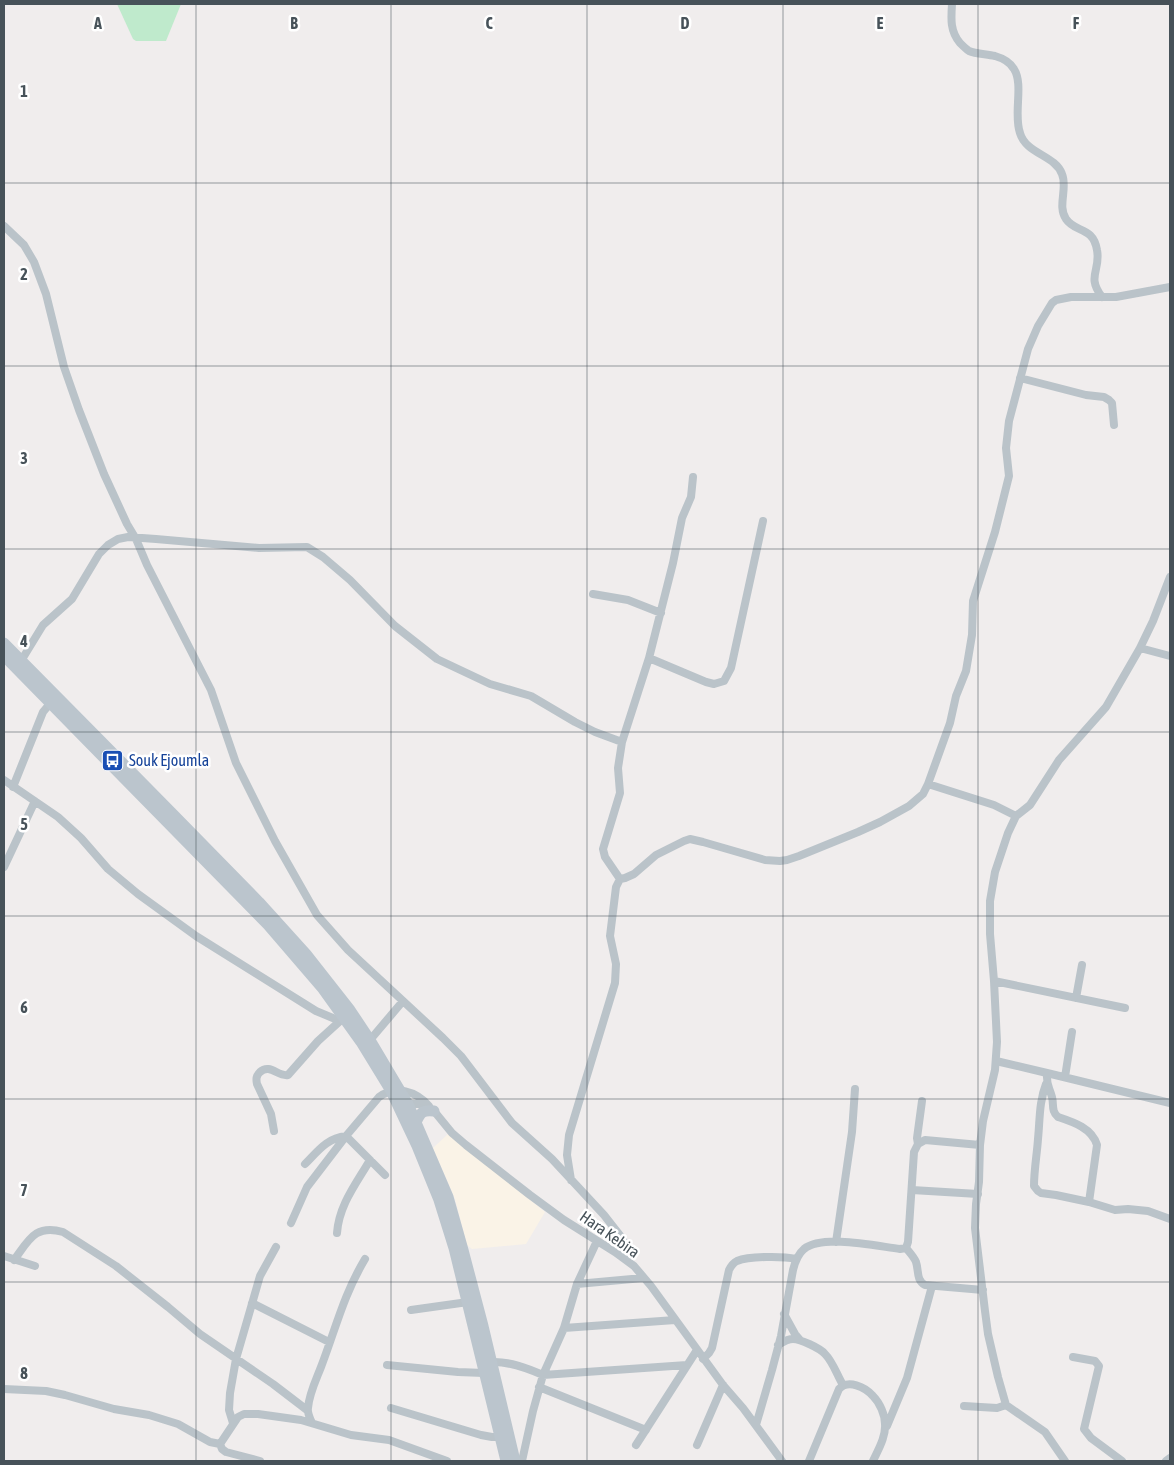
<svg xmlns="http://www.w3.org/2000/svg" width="1174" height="1465" font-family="'Asap Condensed',sans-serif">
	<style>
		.commercial { fill: #faf3e7 }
		.green { fill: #bfeacc }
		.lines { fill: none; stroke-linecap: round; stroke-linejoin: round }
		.minor { stroke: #bac3c9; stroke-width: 8 }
		.secondary { stroke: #bbc5cd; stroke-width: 11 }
		.grid { fill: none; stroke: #475259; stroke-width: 1; stroke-opacity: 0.55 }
		.labels { text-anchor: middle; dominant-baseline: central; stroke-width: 5; stroke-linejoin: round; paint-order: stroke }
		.transit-label { font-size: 16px; fill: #164399; stroke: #fff; text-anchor: start }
		.street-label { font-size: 16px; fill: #475259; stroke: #fff }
		.grid-label { font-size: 16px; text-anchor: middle; font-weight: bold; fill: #475259; stroke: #fff; stroke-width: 5; stroke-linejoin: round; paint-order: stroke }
	</style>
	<rect width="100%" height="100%" fill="#f0eded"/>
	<path class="commercial" d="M448,1134l97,78 -19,32 -54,5 -5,-4 -12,-46 -22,-51z"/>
	<path class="green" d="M117,4h64l-15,37h-30l-3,-2z"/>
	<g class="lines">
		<path class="minor" d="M952,4c-1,15 -2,27 8,39 3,3 6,6 9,8 7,3 18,3 26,5 7,2 15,6 19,13 10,16 -1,45 6,64 6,21 35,22 42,41 6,14 -5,32 4,45 9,14 27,7 31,31 4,21 -11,26 5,47
			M4,226l20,19 10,17 12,32 18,73 15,43 25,64 23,50 9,15 11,26 64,125 25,73 39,78 42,74 31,35 95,88 18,18 51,67 40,36 52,56 18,23 3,6 2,16
			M1020,378l66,17 18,2 5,3 3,3 2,22
			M593,594l35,6 33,13
			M1140,648l30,8
			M649,658l57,24 8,2 10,-3 7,-13 32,-147
			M21,661l22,-36 29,-26 27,-45 9,-9 10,-6 10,-2 28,2 103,9 48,-1 16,10 27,23 45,46 42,33 53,25 41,12 44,26 20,10 27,10
			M4,780l54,37 23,21 27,31 30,25 58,42 120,75 24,10 5,-5
			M928,784l66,21 22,11
			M13,787l30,-75 10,-12
			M4,867l31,-66
			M620,879l5,-1 9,-4 22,-19 28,-14 6,-2 13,3 62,18 15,1 7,-1 12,-4 59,-24 22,-10 29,-16 14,-12 5,-10 22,-61 6,-27 10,-25 6,-36 1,-34 22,-69 14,-56 -3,-28 3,-27 19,-72 10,-23 14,-23 4,-3 15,-3h45l54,-10
			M994,981l131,27
			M1076,998l6,-33
			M370,1040l33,-39
			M996,1061l51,12c-1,12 2,13 5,24 2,8 -1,14 6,20 15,5 34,11 39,28l-8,57 26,8 13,-1 20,2 22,8
			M1047,1073l123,30
			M1065,1077l7,-45
			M1046,1084c-7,18 -6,35 -8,55 -1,15 -4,31 -4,47l4,5 3,2 15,2 33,7
			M405,1105l3,-1h11l6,2 9,5 18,22 14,12 64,50 34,25 51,32 19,14 17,20 72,99 20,23 39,53
			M274,1131l-3,-17 -14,-30c-1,-5 -1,-8 3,-12 10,-9 18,5 28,3l30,-34 22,-20
			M346,1136l39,39
			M918,1144l-1,-6 5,-37
			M305,1164c13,-13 22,-26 41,-28
			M571,1180l-4,-25 2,-20 46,-152 1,-19 -6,-28 6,-49 4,-8 -15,-22 -2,-8 17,-56 -2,-25 4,-26 27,-84 24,-95 9,-45 9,-21 2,-20
			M912,1190l66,4
			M291,1223l16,-36 39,-51 33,-39c17,-12 37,-6 50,9
			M337,1233c2,-28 19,-49 33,-73
			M836,1242l16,-110 3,-43
			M906,1248l2,-6 6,-90 4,-8 7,-4 55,5
			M906,1248c4,5 8,9 10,14 3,9 0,18 9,23l58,5
			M4,1256l31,10
			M14,1260c15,-20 21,-36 49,-28l53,34 52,41 32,27 73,50 34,26
			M577,1284l66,-6
			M252,1303l77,39
			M411,1310l57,-8
			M784,1314l11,20 5,6
			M564,1328l111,-8
			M778,1345c5,-3 9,-6 15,-6 7,0 27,9 32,15 8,8 12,21 18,31
			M1073,1357l22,4 4,5 -15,63 7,9 31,23
			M703,1359l6,-6 3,-5 17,-78c2,-4 4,-7 8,-9 12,-5 46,-5 59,-2
			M491,1362c18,-1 36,6 52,13l144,-10
			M387,1365l71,7 26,1
			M539,1387l107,43
			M4,1389l42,2 19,4 49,14 35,6 29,9 32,18 10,2 2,5 4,3 34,9
			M964,1406l33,2 9,-3
			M391,1408l90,27 11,2h8
			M233,1423l-4,-13 1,-17 6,-34 24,-83 16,-29
			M312,1423c-2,-5 -5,-10 -4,-15 1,-14 8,-28 13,-41 15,-39 22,-71 44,-108
			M756,1425l16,-55 9,-34 12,-66c2,-8 5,-16 11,-21 19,-15 72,-3 96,0l6,-1
			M887,1426l20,-48 25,-92
			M220,1444l18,-27 6,-3h14l43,6 50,15 38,5 58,21
			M636,1445l61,-95
			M697,1445l26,-60
			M522,1461l11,-50 10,-36 21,-47 13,-44 20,-43
			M809,1461l30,-72c9,-10 26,-2 34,7 7,7 12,19 12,28 1,13 -7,26 -12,37
			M1065,1461l-20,-29 -39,-27 -8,-28 -10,-43 -3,-23 -10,-83 1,-24 3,-22 1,-37 3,-24 12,-51 2,-28 -3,-61 -4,-47v-33l5,-29 13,-39 8,-17 14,-11 29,-45 47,-53 34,-59 13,-27 17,-44
			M1166,1461l4,-3"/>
		<path class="secondary" d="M4,643l167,169 88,90 47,52 44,56 20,30 38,64 40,93 15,53 20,76 32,135
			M4,656l264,269 55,64 38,53 30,49 26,55 22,54 15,48 52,213
			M416,1122c5,-10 6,-12 18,-11"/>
	</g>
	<path class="grid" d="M196,4v1457M391,4v1457M587,4v1457M783,4v1457M978,4v1457M4,183h1166M4,366h1166M4,549h1166M4,732h1166M4,916h1166M4,1099h1166M4,1282h1166"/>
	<defs>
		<symbol id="bus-square" viewBox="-11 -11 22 22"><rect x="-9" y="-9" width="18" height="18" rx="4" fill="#1a4fb4" stroke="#fff"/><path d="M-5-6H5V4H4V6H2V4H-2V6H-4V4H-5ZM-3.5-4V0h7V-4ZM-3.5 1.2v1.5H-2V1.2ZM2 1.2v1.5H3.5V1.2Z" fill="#fff"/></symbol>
	</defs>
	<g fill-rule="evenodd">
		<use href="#bus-square" x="100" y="748" width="25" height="25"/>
	</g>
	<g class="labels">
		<g class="transit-label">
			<text x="129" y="760">Souk Ejoumla</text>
		</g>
		<g class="street-label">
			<text transform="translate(610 1234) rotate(35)">Hara Kebira</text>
		</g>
	</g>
	<g class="grid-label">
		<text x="98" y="29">A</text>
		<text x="294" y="29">B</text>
		<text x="489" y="29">C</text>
		<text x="685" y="29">D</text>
		<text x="880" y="29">E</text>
		<text x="1076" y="29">F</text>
		<text x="24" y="97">1</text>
		<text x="24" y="280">2</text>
		<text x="24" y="464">3</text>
		<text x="24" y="647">4</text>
		<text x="24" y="830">5</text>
		<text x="24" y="1013">6</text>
		<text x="24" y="1196">7</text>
		<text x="24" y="1379">8</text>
	</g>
	<rect width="1174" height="1465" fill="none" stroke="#475259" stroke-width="10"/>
</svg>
